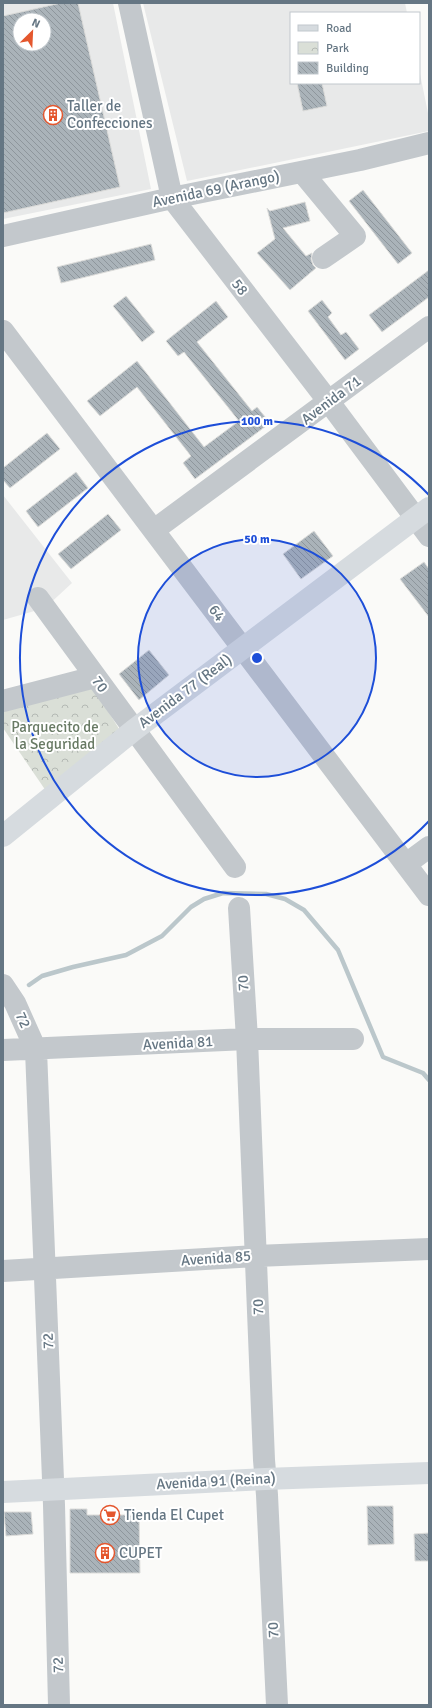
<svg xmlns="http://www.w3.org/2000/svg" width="432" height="1708" font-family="Signika,sans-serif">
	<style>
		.built { fill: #e8e9e9; fill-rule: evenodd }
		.park { fill: url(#park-crowns) }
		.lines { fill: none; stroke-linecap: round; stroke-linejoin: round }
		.stream { stroke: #bbc7cb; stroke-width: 4.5 }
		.building { fill: url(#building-back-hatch); stroke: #dcdcda; fill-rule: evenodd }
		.minor { stroke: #c3c8cc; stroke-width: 22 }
		.major { stroke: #d6dbdf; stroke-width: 22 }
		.ring { fill: none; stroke: #1d4ed8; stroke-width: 2 }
		.labels { text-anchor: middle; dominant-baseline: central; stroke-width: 4; stroke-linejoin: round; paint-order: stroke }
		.poi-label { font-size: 15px; fill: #657683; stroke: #fff; text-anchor: start }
		.street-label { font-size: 15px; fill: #657683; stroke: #fff }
		.park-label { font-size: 15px; fill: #687a64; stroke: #fff }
		.centre { fill: #1d4ed8; stroke: #fff; stroke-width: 2 }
		.ring-label { font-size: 12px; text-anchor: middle; font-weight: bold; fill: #1d4ed8; stroke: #fff; stroke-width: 4; stroke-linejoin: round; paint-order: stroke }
	</style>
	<defs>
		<pattern id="park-crowns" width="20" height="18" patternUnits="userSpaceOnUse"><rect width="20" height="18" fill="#dadfd7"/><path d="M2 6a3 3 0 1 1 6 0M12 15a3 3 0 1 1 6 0" fill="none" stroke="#b4b9b4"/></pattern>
		<pattern id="building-back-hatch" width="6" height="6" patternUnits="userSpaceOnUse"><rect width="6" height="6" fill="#aab3b9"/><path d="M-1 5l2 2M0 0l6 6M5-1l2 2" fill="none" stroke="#8e969c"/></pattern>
	</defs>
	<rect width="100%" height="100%" fill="#fafaf8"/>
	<path class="built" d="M3,3h110l38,186 -148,30zM20,20h24v24h-24z
		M143,3h262l2,10h-116v70h128v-14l10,49v13l-242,50z
		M3,495l69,88 -27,25 -42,12z"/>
	<path class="park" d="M91,684l30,48 -75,59 -43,-63v-16z"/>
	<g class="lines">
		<path class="stream" d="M29,985l13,-9 31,-9 53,-12 36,-19 29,-29 13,-8 19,-6 43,1 19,5 19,11 34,40 45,107 40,16 6,7"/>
	</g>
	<path class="building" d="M61,3h17l42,184 -117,26v-197zM20,20h24v24h-24z
		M297,83h25l5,23 -24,5z
		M363,190l49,63 -14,11 -49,-63z
		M305,202l5,19 -27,7 23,28 6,-3 -1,6 2,6 3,3 -26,22 -33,-37 18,-14 -8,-31 3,3z
		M151,244l4,16 -94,23 -4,-16z
		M429,270v27l-47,35 -13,-17z
		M126,296l29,36 -13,10 -29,-36z
		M322,300l10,13 -4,4 13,18 5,-3 13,17 -14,11 -37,-49z
		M216,301l12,16 -31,25 55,69 5,-4 13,16 -75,56 -12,-16 8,-7 -54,-69 -37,29 -13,-15 50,-40 67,86 35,-26 -55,-69 -6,4 -12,-15z
		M47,433l13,16 -50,39 -7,-8v-12z
		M76,472l12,16 -50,39 -12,-16z
		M108,514l13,16 -50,39 -13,-15z
		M314,531l19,25 -32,23 -18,-25z
		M424,562l5,7v48l-29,-38z
		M149,650l20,25 -30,25 -20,-26z
		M367,1506h26l1,38 -26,1z
		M70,1509h17v6h52l1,58h-70z
		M4,1512h27l2,22 -27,2z
		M429,1533v28h-14l-1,-27z"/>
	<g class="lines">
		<path class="minor" d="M129,3l43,195 157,204 100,134
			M302,172l53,64 -32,22
			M3,236l169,-38 188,-38 69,-17
			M3,331l426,564
			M154,530l275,-203
			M38,598l197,269
			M3,701l92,-24
			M406,864l23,-17
			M239,908l8,131 17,421 3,35 10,210
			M3,985l12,18 21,47 18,455 5,200
			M3,1050l244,-11h106
			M3,1271l253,-15 173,-7"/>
		<path class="major" d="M3,836l131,-106 295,-222
			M3,1492l262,-13 164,-6"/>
	</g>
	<circle cx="257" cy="658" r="119" fill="#1d4ed8" fill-opacity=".12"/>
	<g class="ring">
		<circle cx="257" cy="658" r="119"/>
		<path d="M429 821A237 237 0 1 1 429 495"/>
	</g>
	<defs>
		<symbol id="building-ring" viewBox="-11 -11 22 22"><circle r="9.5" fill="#fff" stroke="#e4572e" stroke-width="1.5"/><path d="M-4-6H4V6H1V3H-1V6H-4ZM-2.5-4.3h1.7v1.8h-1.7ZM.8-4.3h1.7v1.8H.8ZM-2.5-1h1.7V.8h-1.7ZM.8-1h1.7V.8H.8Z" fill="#e4572e"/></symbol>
		<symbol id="supermarket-ring" viewBox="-11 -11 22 22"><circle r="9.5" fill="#fff" stroke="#e4572e" stroke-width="1.5"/><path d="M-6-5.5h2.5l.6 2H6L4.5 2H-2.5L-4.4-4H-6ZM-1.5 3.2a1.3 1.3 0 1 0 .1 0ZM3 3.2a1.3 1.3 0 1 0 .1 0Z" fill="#e4572e"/></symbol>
	</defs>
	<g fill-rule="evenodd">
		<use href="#building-ring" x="42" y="104" width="22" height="22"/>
		<use href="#supermarket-ring" x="99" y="1504" width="22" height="22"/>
		<use href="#building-ring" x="94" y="1542" width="22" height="22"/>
	</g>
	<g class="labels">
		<g class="poi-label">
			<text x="67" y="106">Taller de<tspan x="67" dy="17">Confecciones</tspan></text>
			<text x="124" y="1515">Tienda El Cupet</text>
			<text x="119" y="1553">CUPET</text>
		</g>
		<g class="street-label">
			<text transform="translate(216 189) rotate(-12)">Avenida 69 (Arango)</text>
			<text transform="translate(240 287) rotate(52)">58</text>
			<text transform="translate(331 400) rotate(-37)">Avenida 71</text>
			<text transform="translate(217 613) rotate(53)">64</text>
			<text transform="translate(100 684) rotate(54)">70</text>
			<text transform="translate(185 691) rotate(-37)">Avenida 77 (Real)</text>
			<text transform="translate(243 983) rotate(-94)">70</text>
			<text transform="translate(23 1020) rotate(66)">72</text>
			<text transform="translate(178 1043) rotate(-3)">Avenida 81</text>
			<text transform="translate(216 1258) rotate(-4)">Avenida 85</text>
			<text transform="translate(258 1307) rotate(-92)">70</text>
			<text transform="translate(48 1341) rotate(-92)">72</text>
			<text transform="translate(216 1481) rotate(-3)">Avenida 91 (Reina)</text>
			<text transform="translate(273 1630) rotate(-93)">70</text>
			<text transform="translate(58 1665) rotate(-92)">72</text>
		</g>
		<g class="park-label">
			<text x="55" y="727">Parquecito de<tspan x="55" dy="17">la Seguridad</tspan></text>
		</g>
	</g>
	<circle cx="257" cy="658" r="6" class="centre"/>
	<g class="ring-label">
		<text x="257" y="425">100 m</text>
		<text x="257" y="543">50 m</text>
	</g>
	<rect width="432" height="1708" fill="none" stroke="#657683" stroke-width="8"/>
	<rect x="290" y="12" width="130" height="72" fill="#ffffff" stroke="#c1c8cd"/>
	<rect x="298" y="25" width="20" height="6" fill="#d6dbdf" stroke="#c1c8cd"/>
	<text x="326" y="32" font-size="12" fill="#657683">Road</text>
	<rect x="298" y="42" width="20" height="12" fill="url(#park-crowns)" stroke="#c1c8cd"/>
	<text x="326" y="52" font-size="12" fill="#657683">Park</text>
	<rect x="298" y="62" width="20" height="12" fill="url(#building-back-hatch)" stroke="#c1c8cd"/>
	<text x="326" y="72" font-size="12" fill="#657683">Building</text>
	<g transform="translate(32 32) rotate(24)"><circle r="19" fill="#ffffff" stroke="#c1c8cd"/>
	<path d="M0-3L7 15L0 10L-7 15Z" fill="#e4572e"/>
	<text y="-6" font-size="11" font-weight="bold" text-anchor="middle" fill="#657683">N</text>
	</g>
</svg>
